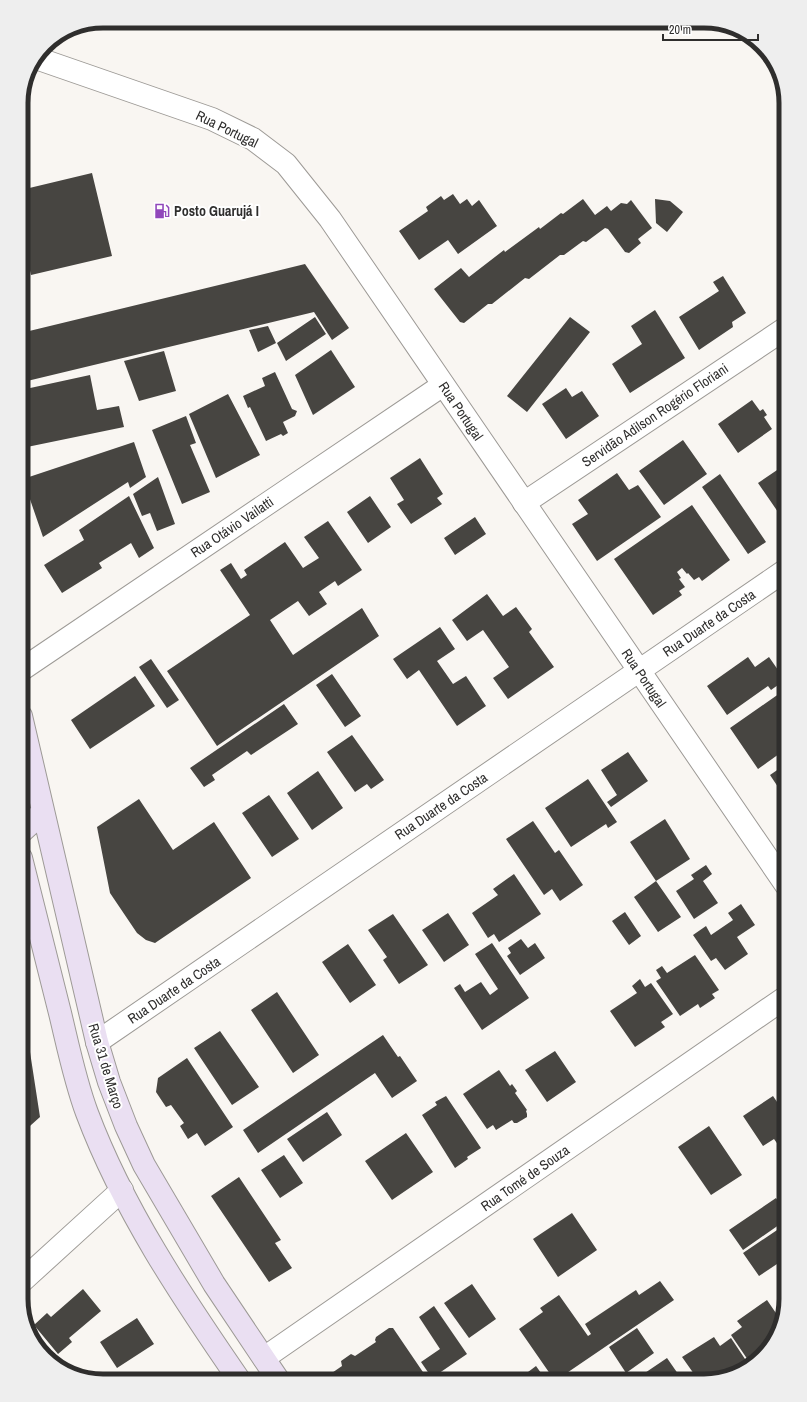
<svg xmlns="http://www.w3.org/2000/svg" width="807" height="1402" font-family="'Archivo Narrow',sans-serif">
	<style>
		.building { fill: #474541 }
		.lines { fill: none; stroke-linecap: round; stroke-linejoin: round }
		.minor-casing { stroke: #9d9a96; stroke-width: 24 }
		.tertiary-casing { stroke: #9d9a96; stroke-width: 24 }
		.secondary-casing { stroke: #9d9a96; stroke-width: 24 }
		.minor { stroke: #fff; stroke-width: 22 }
		.tertiary { stroke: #fff; stroke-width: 22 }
		.secondary { stroke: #eadff2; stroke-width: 22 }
		.labels { text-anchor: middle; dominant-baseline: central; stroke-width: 4; stroke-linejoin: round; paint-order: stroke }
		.street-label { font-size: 14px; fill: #2f2e2d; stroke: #fff }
		.poi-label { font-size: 14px; font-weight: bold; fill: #2f2e2d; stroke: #fff; text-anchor: start }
		.rim { fill: none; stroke: #2f2e2d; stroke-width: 5 }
	</style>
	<rect width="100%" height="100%" fill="#f9f6f2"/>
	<path class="building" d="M92,173l20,83 -81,19 -10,-42v-43z
		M453,194l7,10 7,-5 5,7 7,-6 18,26 -39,28 -10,-14 -29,20 -20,-29 29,-20 -2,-4 15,-11 3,4z
		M583,199l12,16 12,-9 4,5 10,-8 6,1 4,-4 21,28 -14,11 3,4 -12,10 -4,-1 -17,-23 -3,-1 -19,14 -3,-1 -19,14h-4l-31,24 -4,-1 -33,26h-4l-24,19 -4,-1 -26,-33 27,-21 8,9 35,-27 1,2 34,-25 1,2 21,-16 2,1z
		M655,199l15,2 13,11 -16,20 -11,-9z
		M305,264l44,64 -17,12 -18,-28 -291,70 -2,-10v-39z
		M723,276l23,37 -14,9 1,5 -34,23 -20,-33 40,-26 -6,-9z
		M655,310l30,48 -55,35 -18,-29 30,-20 -11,-18z
		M315,317l11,17 -40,27 -9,-18z
		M570,317l20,15 -63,80 -20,-16z
		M268,326l8,17 -18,9 -9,-22z
		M331,350l24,37 -42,28 -18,-40z
		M164,351l12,40 -37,10 -15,-40z
		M275,372l17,37 5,2 -2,5 -12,6 5,11 -5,3 -2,-2 -15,7 -16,-34 -2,1 -5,-12 22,-10 -3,-8z
		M90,375l7,35 22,-4 5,21 -97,20 -6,-30v-27z
		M566,388l6,9 10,-6 17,25 -33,23 -24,-35z
		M228,394l32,61 -44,23 -27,-64z
		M752,400l8,11 3,-2 4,6 -3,2 8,12 -34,24 -20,-29z
		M186,416l10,27 -6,2 20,47 -28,12 -30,-74z
		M683,440l24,34 -43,31 -25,-34z
		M134,442l12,35 -16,11 -2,-6 -85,55 -20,-58z
		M420,458l23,36 -6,4 5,6 -31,20 -14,-20 7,-4 -14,-22z
		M786,464v43l-8,5 -20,-29z
		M617,473l12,17 9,-5 23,32 -64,44 -25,-37 16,-10 -10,-14z
		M720,474l46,68 -18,12 -46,-67z
		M158,477l17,47 -18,7 -7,-18 -8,3 -9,-22z
		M129,496l25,52 -15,10 -8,-15 -32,20 3,5 -40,25 -18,-28 40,-25 -5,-10z
		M370,496l21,31 -23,16 -21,-31z
		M692,505l38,55 -28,21 -3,-4 -5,3 -6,-7 -1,1 -5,-6 -5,4 4,6 -2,1 6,8 -6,4 3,4 -29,20 -39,-56z
		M475,517l11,17 -31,21 -11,-17z
		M328,521l34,49 -24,16 -3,-5 -16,11 8,12 -18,12 -11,-15 -28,19 23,35 69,-47 17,28 -162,110 -50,-75 83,-56 -30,-45 11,-7 10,16 6,-4 -3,-5 41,-28 18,26 16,-10 -15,-21z
		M487,594l16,22 13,-9 16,22 -3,3 25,35 -46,32 -15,-21 16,-11 -26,-37 -16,11 -15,-21z
		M440,627l15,22 -18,12 16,23 13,-8 20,30 -29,20 -38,-56 -12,9 -14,-20z
		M748,657l7,10 14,-10 16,23 -14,10 -3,-4 -41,29 -20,-29z
		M151,659l28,41 -12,8 -28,-41z
		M332,674l29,42 -16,11 -29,-42z
		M135,676l20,30 -65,43 -19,-29z
		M783,691l3,5v53l-28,20 -28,-41z
		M284,704l14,20 -47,31 -4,-4 -35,24 3,5 -11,7 -14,-19z
		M352,735l32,45 -13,9 -4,-5 -12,8 -28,-40z
		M628,752l20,29 -37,26 -4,-5 10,-7 -16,-25z
		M786,764v35l-16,-24z
		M318,771l25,37 -31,22 -25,-37z
		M588,779l29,43 -9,6 -2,-4 -35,23 -26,-39z
		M269,795l30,44 -27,18 -30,-44z
		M139,799l34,51 41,-28 37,56 -96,65 -9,-3 -9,-7 -27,-40 -13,-66z
		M665,819l25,40 -34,22 -26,-39z
		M533,821l22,32 4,-3 24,35 -23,16 -8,-12 -8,6 -38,-56z
		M706,865l6,9 -9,7 15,22 -24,16 -18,-28 18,-12 -3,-4z
		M514,874l27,40 -42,28 -5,-8 -6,4 -16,-25 26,-18 -5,-6z
		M656,881l25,36 -23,15 -24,-35z
		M741,904l14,21 -18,12 11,17 -23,16 -9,-12 -5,3 -18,-26 13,-9 5,9 22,-15 -5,-7z
		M625,912l16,24 -12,9 -17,-24z
		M448,913l21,32 -25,17 -22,-32z
		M393,914l35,51 -29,19 -16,-24 4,-3 -19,-27z
		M521,939l7,9 7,-5 10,15 -25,17 -13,-19 4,-3 -3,-5z
		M492,943l37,55 -47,32 -28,-42 6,-4 5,8 16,-10 9,13 8,-6 -23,-35z
		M348,944l28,41 -26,18 -28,-41z
		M695,955l24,35 -7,4 3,4 -15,10 -2,-4 -18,12 -24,-35 5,-3 -5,-8 6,-4 5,7z
		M640,979l5,8 6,-4 22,31 -12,8 4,5 -30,20 -25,-36 27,-18 -5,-7z
		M277,992l42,63 -26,18 -42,-63z
		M220,1031l39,56 -27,18 -38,-57z
		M383,1035l15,22 2,-1 17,25 -25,17 -17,-25 -117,80 -15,-23z
		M555,1051l21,31 -29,20 -22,-32z
		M30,1052l10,65 -19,17v-74z
		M187,1058l46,69 -28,19 -8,-13 -9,6 -8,-13 4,-3 -13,-18 -5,2 -10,-15 2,-14z
		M499,1070l11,16 2,-2 5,7 -2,2 12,17 -1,1 1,3v3l-10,6h-3l-2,-3 -16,10 -3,-5 -6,4 -24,-35z
		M446,1096l35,52 -14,9 1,2 -13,9 -33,-53 15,-10 -2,-3z
		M773,1096l13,19v26l-7,5 -5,-7 -11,7 -20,-30z
		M327,1112l15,23 -39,27 -16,-23z
		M709,1126l33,49 -31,20 -33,-48z
		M406,1133l27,39 -41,28 -27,-39z
		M284,1155l19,28 -23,15 -19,-28z
		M239,1177l42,63 -6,3 17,25 -23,14 -58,-86z
		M776,1198l10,15v7l-43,30 -14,-20z
		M572,1213l25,37 -39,27 -25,-38z
		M786,1224v34l-27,18 -16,-23z
		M660,1281l14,19 -119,81 -36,-52 24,-17 -3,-4 19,-13 29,41 3,-2 -6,-10 51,-34 3,5z
		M472,1284l24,35 -27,19 -25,-35z
		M83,1289l18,22 -32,27 3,4 -14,12 -24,-29 13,-12 4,4z
		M767,1300l13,19 -8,25 -22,19 -19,-28 11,-8 -5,-6z
		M434,1306l33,48 -35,24 -11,-16 19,-13 -21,-32z
		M137,1318l17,26 -37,24 -17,-26z
		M389,1328h4l34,50 -5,3h-96v-4l16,-11 -1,-5 10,-7 4,2 21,-14 -1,-2 1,-3z
		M637,1328l17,25 -28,20 -17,-26z
		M714,1337l6,9 11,-8 18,27 -9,8 -36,8h-5l-17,-24z
		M667,1358l16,23h-50z
		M536,1366l10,14 -1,1h-29z"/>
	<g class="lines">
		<defs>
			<path id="minor" d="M524,503l262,-175
				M21,670l422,-285
				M97,1042l689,-472
				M21,1282l101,-92
				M264,1358l522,-361"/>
			<path id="tertiary" d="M36,58l176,61 41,20 33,25 44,55 456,666"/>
			<path id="secondary" d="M21,716l76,326 12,40 17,44 18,39 70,119 65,97
				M21,832l22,-20
				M21,858c13,51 26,103 39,155 8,33 15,68 27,100 36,96 95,184 153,268"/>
		</defs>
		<use href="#minor" class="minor-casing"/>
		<use href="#tertiary" class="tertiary-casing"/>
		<use href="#secondary" class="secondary-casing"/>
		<use href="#minor" class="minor"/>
		<use href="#tertiary" class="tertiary"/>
		<use href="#secondary" class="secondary"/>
	</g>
	<defs>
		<symbol id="fuel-bare" viewBox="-9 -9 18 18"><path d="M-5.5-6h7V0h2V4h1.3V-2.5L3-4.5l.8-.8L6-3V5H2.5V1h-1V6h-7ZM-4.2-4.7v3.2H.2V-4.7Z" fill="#9148bb" stroke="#fff" stroke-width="2.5" paint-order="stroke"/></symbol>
	</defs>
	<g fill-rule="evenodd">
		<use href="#fuel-bare" x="151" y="200" width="22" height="22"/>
	</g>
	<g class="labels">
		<g class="street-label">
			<text transform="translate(227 129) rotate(26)">Rua Portugal</text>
			<text transform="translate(461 411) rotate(56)">Rua Portugal</text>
			<text transform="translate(655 415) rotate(-34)">Servidão Adilson Rogério Floriani</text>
			<text transform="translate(232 527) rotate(-34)">Rua Otávio Vailatti</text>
			<text transform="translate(709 623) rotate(-34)">Rua Duarte da Costa</text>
			<text transform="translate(644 678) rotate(56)">Rua Portugal</text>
			<text transform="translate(441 806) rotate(-34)">Rua Duarte da Costa</text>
			<text transform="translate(174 990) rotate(-34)">Rua Duarte da Costa</text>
			<text transform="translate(106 1066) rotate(73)">Rua 31 de Março</text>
			<text transform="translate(525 1178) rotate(-35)">Rua Tomé de Souza</text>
		</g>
		<g class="poi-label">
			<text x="174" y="211">Posto Guarujá I</text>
		</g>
	</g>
	<path d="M0 0H807V1402H0ZM103 28H704A75 75 0 0 1 779 103V1299A75 75 0 0 1 704 1374H103A75 75 0 0 1 28 1299V103A75 75 0 0 1 103 28Z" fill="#eee" fill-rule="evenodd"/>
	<path class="rim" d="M103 28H704A75 75 0 0 1 779 103V1299A75 75 0 0 1 704 1374H103A75 75 0 0 1 28 1299V103A75 75 0 0 1 103 28Z"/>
	<path d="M663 34v6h95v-6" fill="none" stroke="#2f2e2d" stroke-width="2"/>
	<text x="669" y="34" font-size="12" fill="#2f2e2d" stroke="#ffffff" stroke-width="3" paint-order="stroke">20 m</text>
</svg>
